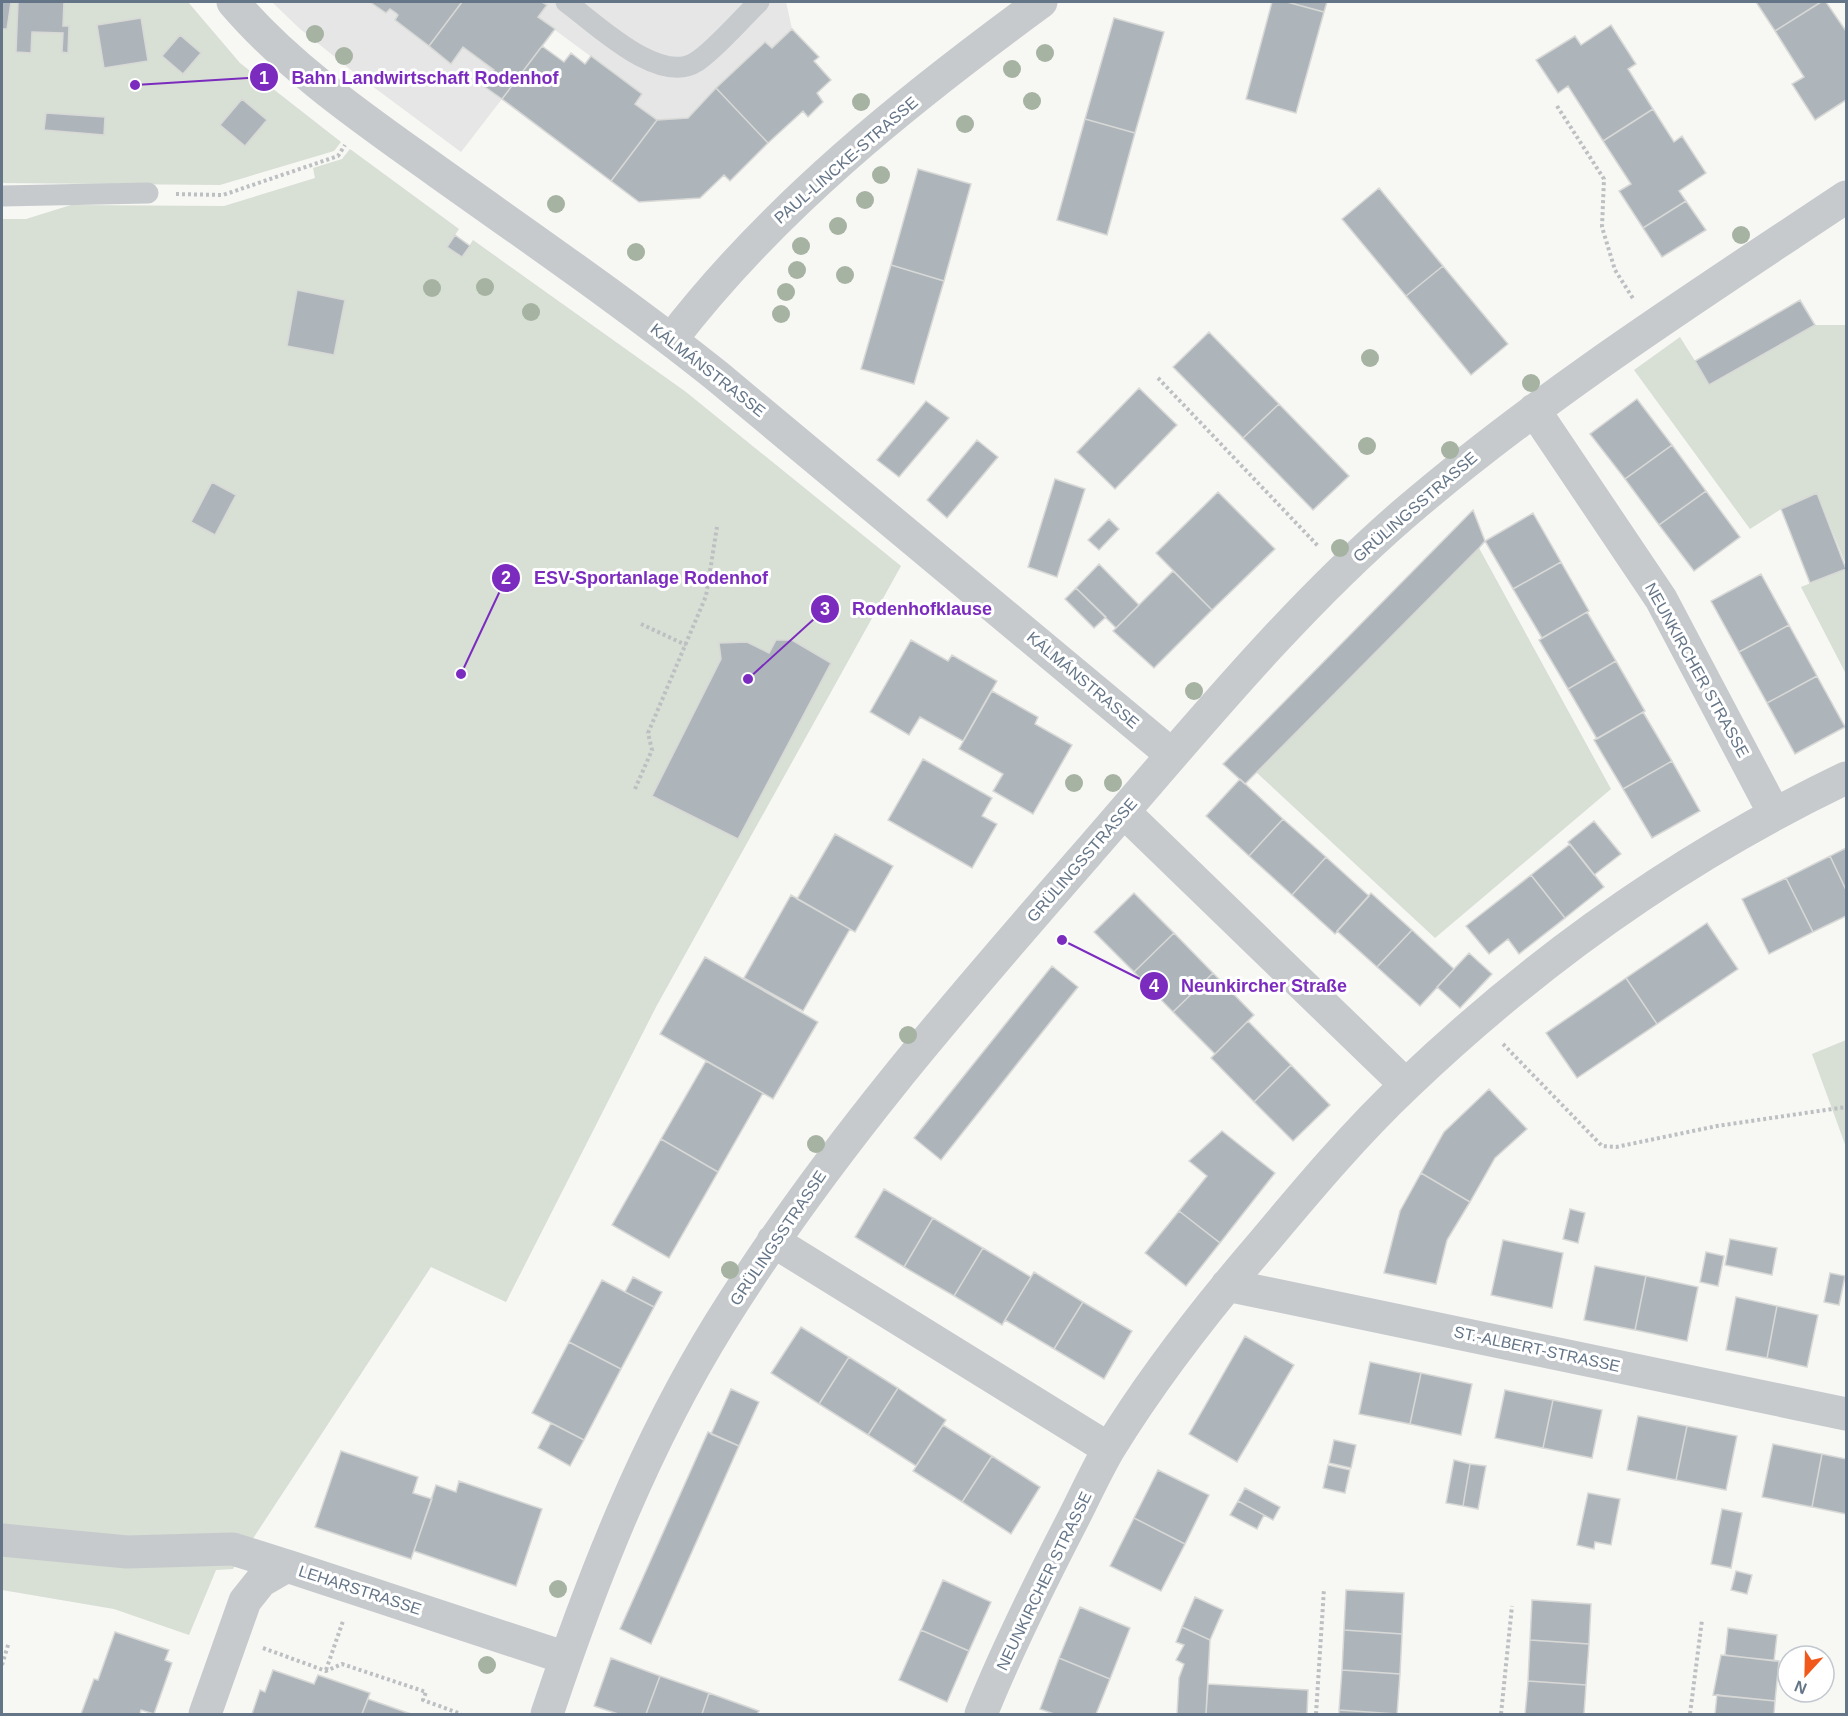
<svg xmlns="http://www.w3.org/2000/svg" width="1848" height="1716" font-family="Arial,sans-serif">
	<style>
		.built { fill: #e5e6e5 }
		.green { fill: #d8dfd4 }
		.building { fill: #adb5bb; stroke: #d8d9d6; stroke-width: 1.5 }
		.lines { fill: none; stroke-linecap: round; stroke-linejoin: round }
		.path { stroke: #bdc0c2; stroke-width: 4; stroke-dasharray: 3 3; stroke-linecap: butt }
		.lane { stroke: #c6cacd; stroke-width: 21 }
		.street { stroke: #c6cacd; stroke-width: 33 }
		.tree { fill: #a6b2a2 }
		.labels { text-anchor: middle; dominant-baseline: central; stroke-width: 6; stroke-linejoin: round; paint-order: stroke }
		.street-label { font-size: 16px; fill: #647587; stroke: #fff }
		.leader { fill: none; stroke: #7b2cbf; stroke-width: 2 }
		.callout-dot { fill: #7b2cbf; stroke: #fff; stroke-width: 2 }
		.mark-label { font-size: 18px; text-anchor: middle; font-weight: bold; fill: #fff }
		.callout-label { font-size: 18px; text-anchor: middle; font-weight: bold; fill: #7b2cbf; stroke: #fff; stroke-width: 6; stroke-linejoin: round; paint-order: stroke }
	</style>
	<rect width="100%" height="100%" fill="#f7f7f4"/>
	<path class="built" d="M272,2h514l6,27 -20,19 -8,-6 -76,76 -31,2 -22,-16 7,-10 -87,-64 -94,122 -105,-78 -57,-46z"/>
	<path class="green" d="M2,2h186l52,61 101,79 -7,9 -114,34 -218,-2z
		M350,149l109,80 -12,18 15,10 11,-17 213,152 215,174 -245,441 -150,295 -75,-35 -198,302 -17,1 -27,65 -75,-26 -112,-19v-1371h24l45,-14 153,1 91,-28 -2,-10 29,-9z
		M1815,325h31v240l-29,-72 -36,16 -31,20 -116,-159 46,-33 30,48z
		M1479,548l132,241 -176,149 -179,-166z
		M1846,569v105l-45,-87z
		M1846,1040v107l-34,-93z"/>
	<path class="building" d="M2,2h9l-4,27h-5z
		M18,2h46l-1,24h6l-1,27 -6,-1 1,-19 -31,-1 -1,21 -15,-1z
		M370,2h92l-33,44 -34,-26 3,-5 -2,-2 -6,-4 -4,4z
		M462,2h80l5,3 -9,12 17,12 -53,70 -20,-14 12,-15 -31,-23 -12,17 -22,-18z
		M1272,2h15l37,10 -28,101 -50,-14z
		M1287,2h40l-3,10z
		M1756,2h65l-46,29z
		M1821,2h5l20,29v69l-31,20 -23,-36 12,-7 -29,-46z
		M141,18l7,43 -44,7 -7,-43z
		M1114,18l50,14 -29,101 -50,-14z
		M1611,25l25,39 -8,5 25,40 -50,32 -35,-55 -10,7 -22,-33 39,-24 6,9z
		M792,29l27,28 -5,4 17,19 -14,13 6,9 -15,15 -5,-6 -35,32 -52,-55 49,-46 7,6z
		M180,35l21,18 -18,21 -21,-18z
		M542,46l22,16 7,-9 14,11 6,-8 51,38 -7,10 22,16 -46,61 -109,-82z
		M716,88l52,55 -38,38 -6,-6 -24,23 -61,4 -28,-21 46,-61 31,-2z
		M242,99l25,21 -22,26 -25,-21z
		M1653,109l21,33 8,-6 24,37 -27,18 7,10 -43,27 -24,-37 12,-7 -28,-43z
		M46,113l59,4 -1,18 -60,-5z
		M1085,119l50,14 -28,102 -50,-15z
		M918,169l53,15 -27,97 -53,-16z
		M1379,188l64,78 -37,30 -64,-77z
		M1686,201l20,29 -44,27 -19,-29z
		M455,235l15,11 -8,11 -15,-10z
		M891,265l53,16 -30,103 -53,-15z
		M1443,266l65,78 -37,31 -65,-79z
		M297,290l48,10 -11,55 -47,-9z
		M1800,300l15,25 -106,60 -14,-24z
		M1209,332l70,72 -36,34 -70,-71z
		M1139,388l38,37 -62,64 -38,-37z
		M1637,399l35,46 -47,34 -35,-45z
		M926,401l23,17 -50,59 -22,-17z
		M1279,404l70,72 -36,34 -70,-72z
		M977,440l21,17 -51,61 -20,-18z
		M1672,445l34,46 -47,34 -34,-46z
		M1055,479l30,10 -28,88 -29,-10z
		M212,482l24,13 -21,40 -24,-13z
		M1706,491l34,46 -46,34 -35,-46z
		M1218,492l57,57 -63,61 -56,-57z
		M1817,493l29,76 -36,14 -29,-74z
		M1473,510l12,31 -6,7 -234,236 -22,-20z
		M1533,513l28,49 -48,27 -28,-48z
		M1109,519l10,10 -20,21 -11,-10z
		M1561,562l28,49 -47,27 -29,-49z
		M1099,564l40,41 -23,23 -40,-40z
		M1173,571l39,39 -58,58 -41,-37z
		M1761,574l28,51 -50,27 -28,-51z
		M1076,588l30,29 -12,11 -29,-29z
		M1587,612l29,49 -48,28 -29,-49z
		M1789,625l28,51 -50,27 -28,-51z
		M776,640h16l39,23 -93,176 -86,-43 69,-137 -2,-16 28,-1 22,11z
		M911,640l37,21 4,-6 45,26 -34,60 -43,-24 -11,18 -39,-23z
		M1616,661l29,50 -48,28 -29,-50z
		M1817,676l28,51 -50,27 -28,-51z
		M992,691l46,26 -3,7 37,21 -39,69 -40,-23 10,-17 -44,-25z
		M1643,712l29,49 -49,28 -29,-49z
		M923,759l69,39 -10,18 15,8 -25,44 -84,-48z
		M1672,761l28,50 -48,27 -29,-49z
		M1240,779l43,40 -34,37 -43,-40z
		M1283,819l43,38 -34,38 -43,-39z
		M1594,821l27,33 -27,21 -26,-33z
		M835,834l58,32 -38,66 -58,-33z
		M1570,844l34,43 -39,31 -34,-43z
		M1846,848v42l-16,-34z
		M1830,856l16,34v26l-33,16 -27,-54z
		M1326,857l43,39 -34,38 -43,-39z
		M1531,875l34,43 -46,36 -11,-15 -19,15 -23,-28z
		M1786,878l27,54 -44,22 -27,-55z
		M1134,893l40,40 -40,39 -40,-40z
		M1371,893l41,37 -35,37 -40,-36z
		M791,895l59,34 -47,82 -59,-33z
		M1707,923l31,46 -81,55 -31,-46z
		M1412,930l42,39 -34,37 -43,-39z
		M1174,933l39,40 -40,39 -39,-40z
		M1469,953l23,21 -32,34 -23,-21z
		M705,957l113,65 -45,77 -113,-65z
		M1052,966l26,21 -137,173 -27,-22z
		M1213,973l41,42 -39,39 -42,-42z
		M1626,978l31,46 -80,54 -31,-45z
		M1248,1021l43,44 -37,37 -43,-44z
		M706,1061l57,32 -45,79 -57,-33z
		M1291,1065l39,40 -37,36 -39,-39z
		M1489,1089l38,40 -32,29 -25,44 -49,-29 23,-41z
		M1222,1131l53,42 -55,70 -41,-32 28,-35 -18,-15z
		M661,1139l57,33 -49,86 -57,-33z
		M1421,1173l49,29 -23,38 -11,44 -52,-11 16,-62z
		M884,1189l49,29 -29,49 -49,-30z
		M1570,1209l15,4 -7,30 -15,-4z
		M1179,1211l41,32 -34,43 -41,-33z
		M933,1218l50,30 -29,48 -50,-29z
		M1730,1239l47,9 -5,27 -47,-10z
		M1503,1240l60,13 -11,55 -61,-13z
		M983,1248l48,29 -29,48 -48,-29z
		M1706,1252l18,4 -6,30 -18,-4z
		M1595,1266l51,10 -11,54 -51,-10z
		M1034,1272l49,30 -29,47 -49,-29z
		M1830,1273l15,3 -6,29 -15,-3z
		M1646,1276l52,11 -11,54 -52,-11z
		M633,1277l29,15 -8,15 -29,-15z
		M602,1280l52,27 -33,62 -52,-27z
		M1736,1297l41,9 -10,52 -41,-8z
		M1083,1302l49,29 -28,48 -50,-30z
		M1777,1306l41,9 -11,52 -40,-9z
		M801,1327l48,30 -30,47 -48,-31z
		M1245,1336l49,29 -57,97 -48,-28z
		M569,1342l52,27 -37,71 -52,-27z
		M849,1357l49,31 -30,47 -49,-31z
		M1370,1362l51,11 -11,51 -51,-10z
		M1421,1373l51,11 -11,51 -51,-11z
		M898,1388l48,32 -30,46 -48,-31z
		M731,1389l28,13 -20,44 -28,-12z
		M1505,1390l48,10 -10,48 -48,-10z
		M1553,1400l49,10 -10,48 -49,-10z
		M1638,1416l49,10 -11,54 -49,-10z
		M551,1423l33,17 -14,26 -32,-18z
		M943,1425l49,31 -30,46 -49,-31z
		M1687,1426l50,10 -11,54 -50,-10z
		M708,1432l31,14 -88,198 -31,-15z
		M1334,1440l22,5 -5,23 -22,-5z
		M1773,1444l49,10 -10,53 -50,-10z
		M341,1451l77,26 -5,16 19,6 -21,60 -96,-32z
		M1822,1454l24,5v55l-34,-7z
		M992,1456l48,31 -29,47 -49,-32z
		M1454,1460l16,4 -7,42 -17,-3z
		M1470,1464l16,2 -8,43 -15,-3z
		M1328,1465l22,5 -5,23 -22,-5z
		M1158,1470l51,25 -24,49 -51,-26z
		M459,1481l83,28 -26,77 -102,-35 22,-66 20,7z
		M1245,1488l35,19 -7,13 -35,-19z
		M1588,1493l32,6 -9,46 -16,-3 -1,7 -17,-4z
		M1238,1501l26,14 -7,14 -27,-14z
		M1722,1509l20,4 -11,55 -20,-4z
		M1134,1518l51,26 -24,47 -51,-25z
		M1736,1571l16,4 -5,19 -16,-4z
		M943,1580l48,22 -22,49 -48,-21z
		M1346,1590l58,3 -2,41 -58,-4z
		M1195,1597l28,13 -13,30 -28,-13z
		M1532,1600l59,4 -2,40 -59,-4z
		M1080,1607l50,21 -20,51 -51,-21z
		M1182,1627l28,13 -4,74h-29l2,-36 5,-14 -8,-4 8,-15 -8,-3z
		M1728,1628l49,7 -3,26 -49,-6z
		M921,1630l48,21 -22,51 -48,-22z
		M1344,1630l58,4 -2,40 -58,-4z
		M115,1632l54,18 -4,10 7,3 -18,51 -13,-4 -1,4h-59l13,-35 4,1z
		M1530,1640l59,4 -3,41 -58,-4z
		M1721,1655l58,6 -4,40 -62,-6z
		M611,1658l49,18 -14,38h-28l-24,-8z
		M1059,1658l51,21 -14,35h-42l-14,-5z
		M273,1670l41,14 4,-9 52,18 -8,21h-110l8,-24 5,2z
		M1342,1670l58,4 -3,40 -58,-4z
		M660,1676l49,17 -7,21h-56z
		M1528,1681l58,4 -2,29h-59z
		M1208,1684l100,6 -1,24h-101z
		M709,1693l50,18 -2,3h-55z
		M1717,1695l58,6 -1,13h-59z
		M368,1699l43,15h-49z
		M1339,1710l58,4h-58z"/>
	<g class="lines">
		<path class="path" d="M1557,106l47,73 -2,48 13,43 19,30
			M176,194l47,1 115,-39 7,-11
			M1158,378l161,169
			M641,624l45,21
			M635,789l17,-39 -4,-17 58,-137 11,-69
			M1503,1044l99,102 14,1 101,-21 129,-19
			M263,1648l63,23 16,-7 84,28 -3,8 38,14
			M2,1665l7,-23
			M326,1670l17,-49
			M1316,1714l8,-125
			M1501,1714l11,-108
			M1690,1714l12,-94"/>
		<path class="lane" d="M566,2c29,21 93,84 130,60 18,-11 46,-44 63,-60
			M2,196l146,-3"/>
		<path class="street" d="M233,2c57,67 134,119 205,170 94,67 189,132 279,204l455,379
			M671,340c102,-133 236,-240 370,-338
			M1534,410l127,189 113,214
			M1124,812l282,273
			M773,1241l336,208
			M1227,1285l619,129
			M2,1540l125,12 106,-3 54,17
			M205,1714l40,-113 16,-20 26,-15 279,92
			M547,1714c45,-135 98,-270 173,-391 106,-171 240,-324 372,-475 100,-115 198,-236 314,-336 138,-118 290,-215 440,-315
			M981,1714c26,-64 57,-127 89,-189 13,-25 25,-52 39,-76 44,-72 98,-141 153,-205 46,-55 93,-111 145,-160 130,-124 278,-229 439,-306"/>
	</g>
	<g class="tree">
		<circle cx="315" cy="34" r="9"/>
		<circle cx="1045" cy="53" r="9"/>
		<circle cx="344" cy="56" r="9"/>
		<circle cx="1012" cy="69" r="9"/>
		<circle cx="1032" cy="101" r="9"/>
		<circle cx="861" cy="102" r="9"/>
		<circle cx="965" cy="124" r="9"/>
		<circle cx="881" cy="175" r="9"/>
		<circle cx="865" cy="200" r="9"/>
		<circle cx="556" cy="204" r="9"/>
		<circle cx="838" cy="226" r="9"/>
		<circle cx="1741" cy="235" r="9"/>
		<circle cx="801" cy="246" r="9"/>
		<circle cx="636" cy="252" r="9"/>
		<circle cx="797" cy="270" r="9"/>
		<circle cx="845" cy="275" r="9"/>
		<circle cx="485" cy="287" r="9"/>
		<circle cx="432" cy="288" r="9"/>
		<circle cx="786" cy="292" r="9"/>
		<circle cx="531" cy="312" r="9"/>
		<circle cx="781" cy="314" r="9"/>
		<circle cx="1370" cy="358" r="9"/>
		<circle cx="1531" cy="383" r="9"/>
		<circle cx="1367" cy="446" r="9"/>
		<circle cx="1450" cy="450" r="9"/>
		<circle cx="1340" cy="548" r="9"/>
		<circle cx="1194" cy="691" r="9"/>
		<circle cx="1074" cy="783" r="9"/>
		<circle cx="1113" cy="783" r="9"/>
		<circle cx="908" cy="1035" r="9"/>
		<circle cx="816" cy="1144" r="9"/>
		<circle cx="730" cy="1270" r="9"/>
		<circle cx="558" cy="1589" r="9"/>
		<circle cx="487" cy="1665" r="9"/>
	</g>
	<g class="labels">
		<g class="street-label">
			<text transform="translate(846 160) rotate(-41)">PAUL-LINCKE-STRASSE</text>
			<text transform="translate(708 370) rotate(38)">KÁLMÁNSTRASSE</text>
			<text transform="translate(1415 507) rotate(-41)">GRÜLINGSSTRASSE</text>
			<text transform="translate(1697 670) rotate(61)">NEUNKIRCHER STRASSE</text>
			<text transform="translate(1083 680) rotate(40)">KÁLMÁNSTRASSE</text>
			<text transform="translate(1082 860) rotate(-49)">GRÜLINGSSTRASSE</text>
			<text transform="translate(778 1238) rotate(-56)">GRÜLINGSSTRASSE</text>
			<text transform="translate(1537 1349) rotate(12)">ST.-ALBERT-STRASSE</text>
			<text transform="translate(1044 1581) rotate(-64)">NEUNKIRCHER STRASSE</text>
			<text transform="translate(360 1590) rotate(18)">LEHARSTRASSE</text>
		</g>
	</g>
	<path class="leader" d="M135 85L264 77M461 674L506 578M748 679L825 609M1062 940L1154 986"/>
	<g class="callout-dot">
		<circle cx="135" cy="85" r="6"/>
		<circle cx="461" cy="674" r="6"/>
		<circle cx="748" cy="679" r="6"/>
		<circle cx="1062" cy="940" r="6"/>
		<circle cx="264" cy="77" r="15"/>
		<circle cx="506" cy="578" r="15"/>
		<circle cx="825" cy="609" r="15"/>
		<circle cx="1154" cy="986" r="15"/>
	</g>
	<g class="mark-label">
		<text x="264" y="84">1</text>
		<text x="506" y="584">2</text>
		<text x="825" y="615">3</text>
		<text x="1154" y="992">4</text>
	</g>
	<g class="callout-label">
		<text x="425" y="84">Bahn Landwirtschaft Rodenhof</text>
		<text x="651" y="584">ESV-Sportanlage Rodenhof</text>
		<text x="922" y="615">Rodenhofklause</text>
		<text x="1264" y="992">Neunkircher Straße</text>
	</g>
	<rect width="1848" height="1716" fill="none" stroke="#647587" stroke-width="6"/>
	<g transform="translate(1806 1674) rotate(202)"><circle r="28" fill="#ffffff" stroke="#c1c8cf" stroke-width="1.5"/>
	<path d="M0-4.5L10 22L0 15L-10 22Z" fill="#f0591b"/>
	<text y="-9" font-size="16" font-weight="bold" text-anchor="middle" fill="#647587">N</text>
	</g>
</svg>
